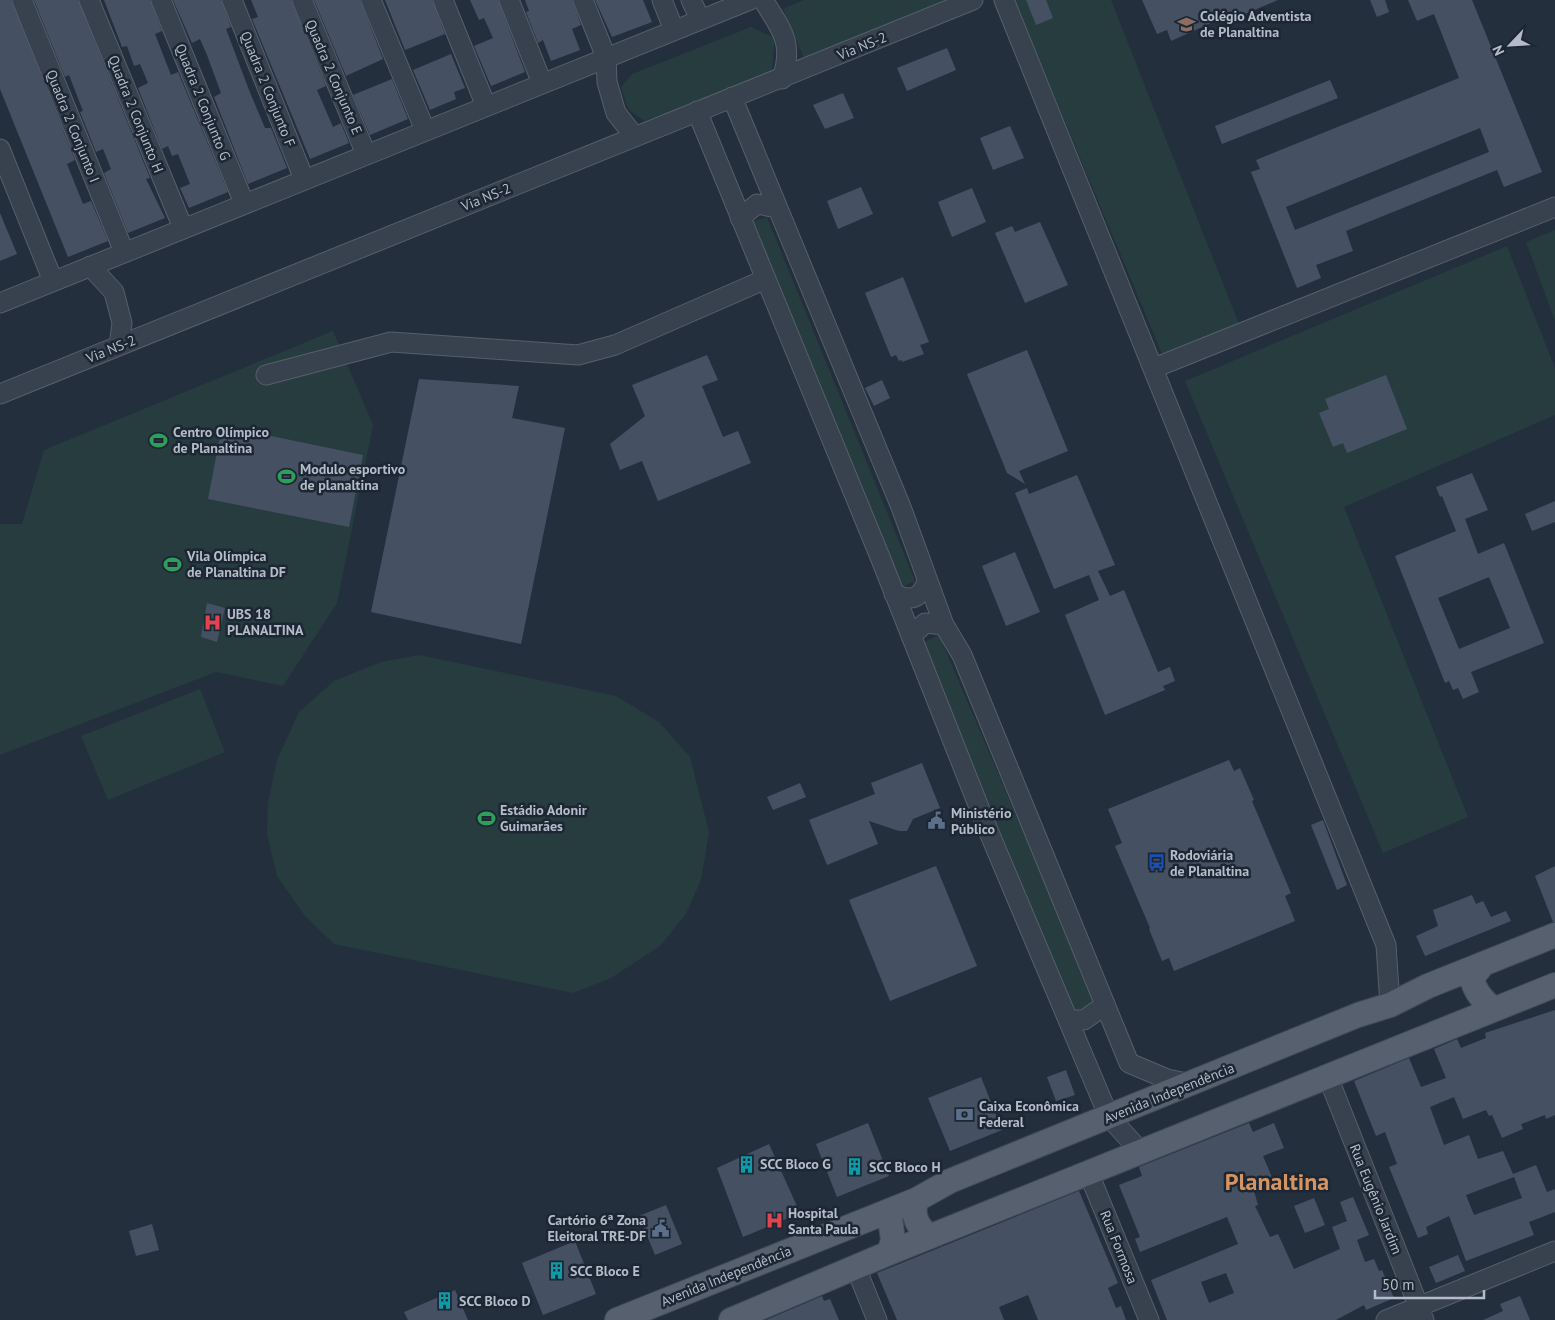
<svg xmlns="http://www.w3.org/2000/svg" width="1555" height="1320" font-family="'PT Sans',sans-serif">
	<style>
		.green { fill: #263c3f }
		.building { fill: #455162; fill-rule: evenodd }
		.lines { fill: none; stroke-linecap: round; stroke-linejoin: round }
		.minor-casing { stroke: #565f6c; stroke-width: 21 }
		.major-casing { stroke: #414a57; stroke-width: 26 }
		.minor { stroke: #38414e; stroke-width: 19 }
		.major { stroke: #56606e; stroke-width: 24 }
		.labels { text-anchor: middle; dominant-baseline: central; stroke-width: 5; stroke-linejoin: round; paint-order: stroke }
		.poi-label { font-size: 14px; font-weight: bold; fill: #b4bcc9; stroke: #1d2633; text-anchor: start }
		.street-label { font-size: 14px; fill: #b4bcc9; stroke: #1d2633 }
		.town-label { font-size: 24px; font-weight: bold; fill: #d59563; stroke: #1d2633 }
	</style>
	<rect width="100%" height="100%" fill="#242f3e"/>
	<path class="green" d="M804,0h158l-156,63 -23,-54z
		M1014,0h97l128,324 -76,32z
		M751,27l24,11 -3,32 -82,36 -46,15 -16,-12 -7,-22 11,-13z
		M767,217l148,364 -17,8 -148,-367z
		M1555,230v91l-29,-79z
		M1507,246l48,122v47l-211,92 124,310 -85,36 -198,-472z
		M333,331l40,94 -36,178 -54,83 -67,-14 -216,83v-231h22l22,-74z
		M939,635l157,368 -22,9 -154,-368z
		M419,655l197,41 43,26 31,35 19,75 -8,48 -15,34 -26,32 -49,32 -38,15 -239,-49 -29,-28 -28,-40 -10,-42 1,-31 9,-43 22,-48 35,-31 47,-19z
		M200,689l25,63 -117,48 -27,-64z"/>
	<path class="building" d="M0,0h11l64,160 -8,4 16,40 8,-3 17,40 -40,16 -68,-168z
		M34,0h44l72,178 -4,1 19,39 -37,15 -24,-60 7,-4 -8,-20 -7,3 -16,-40 3,-1 -14,-36 -4,2z
		M104,0h46l12,31 -7,3 7,18 9,23 7,-3 50,120 -39,16 -9,-20 10,-4 -12,-30 -6,2 -4,-10 -6,3 -24,-61 10,-5 -8,-19 -6,2 -7,-20 -5,1z
		M173,0h48l10,27 -5,2 23,61 16,38h6l16,40 -39,16 -34,-87 7,-4 -14,-38 -7,-16 -8,4z
		M251,0h40l35,86 -9,4 16,37 8,-4 8,20 -39,16 -58,-140 6,-2z
		M314,0h46l23,59 -37,17z
		M385,0h47l13,34 -40,16z
		M470,0h28l27,72 -34,14 -17,-40 19,-8 -9,-20 -5,2z
		M525,0h47l9,25 -9,4 8,21 -29,11 -8,-21 -5,3 -12,-31 3,-1z
		M595,0h48l9,22 -40,15z
		M1026,0h20l7,18 -17,7z
		M1142,0h136l-47,20 -2,-5 -58,26 -4,-11 -10,4z
		M1370,0h15l4,12 -12,5z
		M1408,0h64l70,172 -38,15 -7,-17 -151,61 7,20 -37,14 5,13 -24,10 -46,-116 9,-3 -4,-9 203,-82 -25,-64 -17,7zM1480,128l9,24 -194,78 -9,-23z
		M947,48l9,22 -49,21 -10,-23z
		M451,54l14,34 -11,4 2,7 -26,11 -17,-40z
		M392,79l16,40 -38,16 -17,-40z
		M1330,80l8,18 -116,46 -7,-18z
		M843,93l11,25 -29,11 -12,-24z
		M1010,126l14,32 -31,12 -13,-32z
		M861,187l12,27 -35,15 -11,-28z
		M972,188l14,34 -34,15 -14,-35z
		M0,213l17,41 -17,7z
		M1040,222l28,63 -43,18 -30,-70 17,-7 3,6z
		M903,277l26,65 -9,3 4,9 -22,8v-2l-3,1 -3,-6 -5,2 -26,-64z
		M1027,350l41,101 -49,20 6,13 -18,-11 -40,-99z
		M707,355l11,25 -16,6 21,51 15,-6 13,32 -93,38 -16,-40 -22,9 -10,-26 35,-28 -13,-31z
		M1386,375l21,54 -60,24 -4,-10 -10,4 -14,-34 10,-4 -4,-10z
		M419,379l100,7 -7,32 53,10 -44,216 -150,-32z
		M882,380l8,18 -16,8 -9,-18z
		M222,426l141,29 -14,72 -141,-28z
		M1472,473l16,37 -23,9 13,35 26,-11 40,100 -73,29 8,20 -16,7 -5,-11 -5,2 -4,-9 -4,2 -50,-127 61,-25 -14,-35 -2,1 -4,-10zM1489,577l21,51 -51,21 -21,-51z
		M1077,475l38,90 -17,6 12,25 14,-6 34,82 12,-5 5,14 -12,5 2,4 -60,25 -40,-100 34,-15 -10,-25 -35,14 -39,-96 12,-5 2,6z
		M1555,501v21l-23,9 -7,-17z
		M1015,552l25,60 -34,14 -24,-60z
		M207,603l18,5 -8,34 -16,-5z
		M1229,760l5,11 6,-3 14,32 -2,1 39,92 -6,3 10,25 -121,50 -5,-13 -7,3 -13,-32 1,-1 -35,-82 7,-3 -14,-34z
		M922,763l18,45 -27,11 -6,12h-8l-30,-10 9,23 -51,21 -18,-45 66,-26 -4,-11z
		M800,783l6,14 -33,13 -6,-13z
		M1323,820l24,65 -10,5 -26,-65z
		M936,866l41,100 -87,35 -41,-101z
		M1555,866v56h-2l-18,-46z
		M1472,895l4,9 7,-3 8,16 15,-6 5,10 -86,35 -9,-20 22,-10 -5,-16z
		M1555,1010v105l-9,4 -1,-4 -24,9 2,5 -21,9 -10,-23 -3,1 -3,-6 -23,9 -9,-22 -24,10 14,38 25,-10 9,24 25,-8 10,23 23,-9 11,27 8,-3v23l-26,10 5,13 -68,26 -17,-45 -23,11 2,7 -10,4 -29,-71 8,-3 -12,-32 -9,4 -22,-55 55,-23 12,29 25,-9 -12,-29 23,-10 4,9 25,-10 -1,-5zM1514,1177l8,21 -48,17 -8,-20z
		M1066,1070l9,25 -19,6 -9,-24z
		M981,1077l21,53 -52,21 -22,-53z
		M868,1123l21,53 -52,21 -21,-53z
		M1249,1123l4,9 21,-9 10,25 -21,8 11,26 -20,9 4,14 -3,1 15,31 8,-3 16,35 46,-20 -8,-22 15,-6 -7,-19 13,-5 16,38 -12,5 8,22 9,-3 5,12 3,-1 12,28 -28,12 -2,-5 -28,15h-169l-16,-40 87,-36 -11,-27 -87,35 -5,-13 5,-2 -21,-52 23,-9 -3,-9zM1226,1273l8,20 -25,10 -8,-21z
		M769,1144l31,69 -57,24 -26,-69z
		M1079,1191l39,92 -10,5 8,20 5,-2 5,14h-88l-10,-25 -29,12 5,13h-107l-20,-47z
		M1314,1198l11,27 -20,8 -11,-27z
		M666,1205l16,39 -27,11 -16,-39z
		M152,1224l7,26 -23,6 -7,-25z
		M575,1241l21,53 -53,21 -21,-52z
		M1458,1255l7,16 -29,12 -7,-16z
		M455,1290l13,30h-60l-4,-8z
		M822,1296l2,5 6,-2 9,21h-73z
		M1520,1296l10,24h-47l20,-9 -3,-7z"/>
	<g class="lines">
		<defs>
			<path id="minor" d="M22,0l102,252
				M89,0l94,228
				M161,0l83,203
				M232,0l72,179
				M302,0l64,154
				M371,0l54,130
				M443,0l43,106
				M509,0l33,83
				M583,0l23,57 1,25 9,31 19,24
				M662,0l12,30
				M691,0l9,19
				M763,0c19,30 31,43 19,79
				M1004,0l382,945 4,60
				M732,97l169,410 43,118 18,30 167,408 38,16 24,5
				M697,111l183,446 108,273 121,287 33,36
				M0,149l53,132
				M740,218l17,-14 20,4
				M90,266l24,26 8,31 -3,23
				M0,303l750,-303
				M1154,368l401,-161
				M266,375l125,-33 187,13 37,-10 151,-66
				M0,394l973,-394
				M894,594c17,7 25,6 33,-12
				M911,636l14,-13 19,2
				M1070,1020h14l21,-15
				M1328,1077l96,243
				M1089,1174l60,146
				M856,1268l21,52
				M1386,1320l169,-69"/>
			<path id="major" d="M1483,964l-11,14c3,15 11,21 21,32
				M916,1200c-4,17 1,25 13,37
				M889,1253l4,-13 -4,-29
				M617,1320l299,-120 34,-19 408,-166 32,-10 38,-19 127,-51
				M731,1320l158,-67 666,-268"/>
		</defs>
		<use href="#minor" class="minor-casing"/>
		<use href="#major" class="major-casing"/>
		<use href="#minor" class="minor"/>
		<use href="#major" class="major"/>
	</g>
	<defs>
		<symbol id="university-bare" viewBox="-9 -9 18 18"><path d="M0-5L7-2L0 1L-7-2ZM-4 1L0 2.5L4 1V4Q0 6-4 4Z" fill="#8d6e63" stroke="#1d2633" stroke-width="2.5" paint-order="stroke"/></symbol>
		<symbol id="stadium-bare" viewBox="-9 -9 18 18"><path d="M0-5a6.5 5 0 1 0 0 10a6.5 5 0 1 0 0-10ZM-3.5-1.8h7v3.6h-7Z" fill="#2e9e5b" stroke="#1d2633" stroke-width="2.5" paint-order="stroke"/></symbol>
		<symbol id="hospital-bare" viewBox="-9 -9 18 18"><path d="M-5-5h3v3.5h4V-5h3V5h-3V1.5h-4V5h-3Z" fill="#e0444e" stroke="#1d2633" stroke-width="2.5" paint-order="stroke"/></symbol>
		<symbol id="civic-bare" viewBox="-9 -9 18 18"><path d="M-.6-6.5H3V-4.5H.6V-3L4-1V1h2V6H-6V1h2V-1L-.6-3ZM-1.2 2.5V6h2.4V2.5Z" fill="#5c6f8a" stroke="#1d2633" stroke-width="2.5" paint-order="stroke"/></symbol>
		<symbol id="bus-bare" viewBox="-9 -9 18 18"><path d="M-5-6H5V4H4V6H2V4H-2V6H-4V4H-5ZM-3.5-4V0h7V-4ZM-3.5 1.2v1.5H-2V1.2ZM2 1.2v1.5H3.5V1.2Z" fill="#1a4fb4" stroke="#1d2633" stroke-width="2.5" paint-order="stroke"/></symbol>
		<symbol id="bank-bare" viewBox="-9 -9 18 18"><path d="M-6-4H6V4H-6ZM0-2.3a2.3 2.3 0 1 0 0 4.6a2.3 2.3 0 1 0 0-4.6Z" fill="#5c6f8a" stroke="#1d2633" stroke-width="2.5" paint-order="stroke"/></symbol>
		<symbol id="building-bare" viewBox="-9 -9 18 18"><path d="M-4-6H4V6H1V3H-1V6H-4ZM-2.5-4.3h1.7v1.8h-1.7ZM.8-4.3h1.7v1.8H.8ZM-2.5-1h1.7V.8h-1.7ZM.8-1h1.7V.8H.8Z" fill="#0f9aa8" stroke="#1d2633" stroke-width="2.5" paint-order="stroke"/></symbol>
	</defs>
	<g fill-rule="evenodd">
		<use href="#university-bare" x="1174" y="12" width="25" height="25"/>
		<use href="#stadium-bare" x="146" y="428" width="25" height="25"/>
		<use href="#stadium-bare" x="274" y="464" width="25" height="25"/>
		<use href="#stadium-bare" x="160" y="552" width="25" height="25"/>
		<use href="#hospital-bare" x="200" y="610" width="25" height="25"/>
		<use href="#stadium-bare" x="474" y="806" width="25" height="25"/>
		<use href="#civic-bare" x="924" y="808" width="25" height="25"/>
		<use href="#bus-bare" x="1144" y="850" width="25" height="25"/>
		<use href="#bank-bare" x="952" y="1102" width="25" height="25"/>
		<use href="#building-bare" x="734" y="1152" width="25" height="25"/>
		<use href="#building-bare" x="842" y="1154" width="25" height="25"/>
		<use href="#hospital-bare" x="762" y="1208" width="25" height="25"/>
		<use href="#civic-bare" x="648" y="1216" width="25" height="25"/>
		<use href="#building-bare" x="544" y="1258" width="25" height="25"/>
		<use href="#building-bare" x="432" y="1288" width="25" height="25"/>
	</g>
	<g class="labels">
		<g class="poi-label">
			<text x="1200" y="16">Colégio Adventista<tspan x="1200" dy="16">de Planaltina</tspan></text>
			<text x="173" y="432">Centro Olímpico<tspan x="173" dy="16">de Planaltina</tspan></text>
			<text x="300" y="469">Modulo esportivo<tspan x="300" dy="16">de planaltina</tspan></text>
			<text x="187" y="556">Vila Olímpica<tspan x="187" dy="16">de Planaltina DF</tspan></text>
			<text x="227" y="614">UBS 18<tspan x="227" dy="16">PLANALTINA</tspan></text>
			<text x="500" y="810">Estádio Adonir<tspan x="500" dy="16">Guimarães</tspan></text>
			<text x="951" y="813">Ministério<tspan x="951" dy="16">Público</tspan></text>
			<text x="1170" y="855">Rodoviária<tspan x="1170" dy="16">de Planaltina</tspan></text>
			<text x="979" y="1106">Caixa Econômica<tspan x="979" dy="16">Federal</tspan></text>
			<text x="760" y="1164">SCC Bloco G</text>
			<text x="869" y="1167">SCC Bloco H</text>
			<text x="788" y="1213">Hospital<tspan x="788" dy="16">Santa Paula</tspan></text>
			<text x="646" y="1220" text-anchor="end">Cartório 6ª Zona<tspan x="646" dy="16">Eleitoral TRE-DF</tspan></text>
			<text x="570" y="1271">SCC Bloco E</text>
			<text x="459" y="1301">SCC Bloco D</text>
		</g>
		<g class="street-label">
			<text transform="translate(862 46) rotate(-22)">Via NS-2</text>
			<text transform="translate(334 77) rotate(67)">Quadra 2 Conjunto E</text>
			<text transform="translate(268 89) rotate(68)">Quadra 2 Conjunto F</text>
			<text transform="translate(203 102) rotate(68)">Quadra 2 Conjunto G</text>
			<text transform="translate(136 114) rotate(68)">Quadra 2 Conjunto H</text>
			<text transform="translate(73 126) rotate(68)">Quadra 2 Conjunto I</text>
			<text transform="translate(486 197) rotate(-22)">Via NS-2</text>
			<text transform="translate(111 349) rotate(-22)">Via NS-2</text>
			<text transform="translate(1169 1093) rotate(-22)">Avenida Independência</text>
			<text transform="translate(1376 1199) rotate(68)">Rua Eugênio Jardim</text>
			<text transform="translate(1119 1247) rotate(68)">Rua Formosa</text>
			<text transform="translate(726 1276) rotate(-22)">Avenida Independência</text>
		</g>
		<g class="town-label">
			<text x="1277" y="1181">Planaltina</text>
		</g>
	</g>
	<g transform="translate(1510 45) rotate(245)" stroke="#1d2633" stroke-width="4" paint-order="stroke">
	<path d="M0-4L9 19L0 12L-9 19Z" fill="#b4bcc9"/>
	<text y="-8" font-size="14" font-weight="bold" text-anchor="middle" fill="#b4bcc9">N</text>
	</g>
	<path d="M1375 1290v8h109v-8" fill="none" stroke="#b4bcc9" stroke-width="2.5"/>
	<text x="1382" y="1290" font-size="15" fill="#b4bcc9" stroke="#1d2633" stroke-width="4" paint-order="stroke">50 m</text>
</svg>
